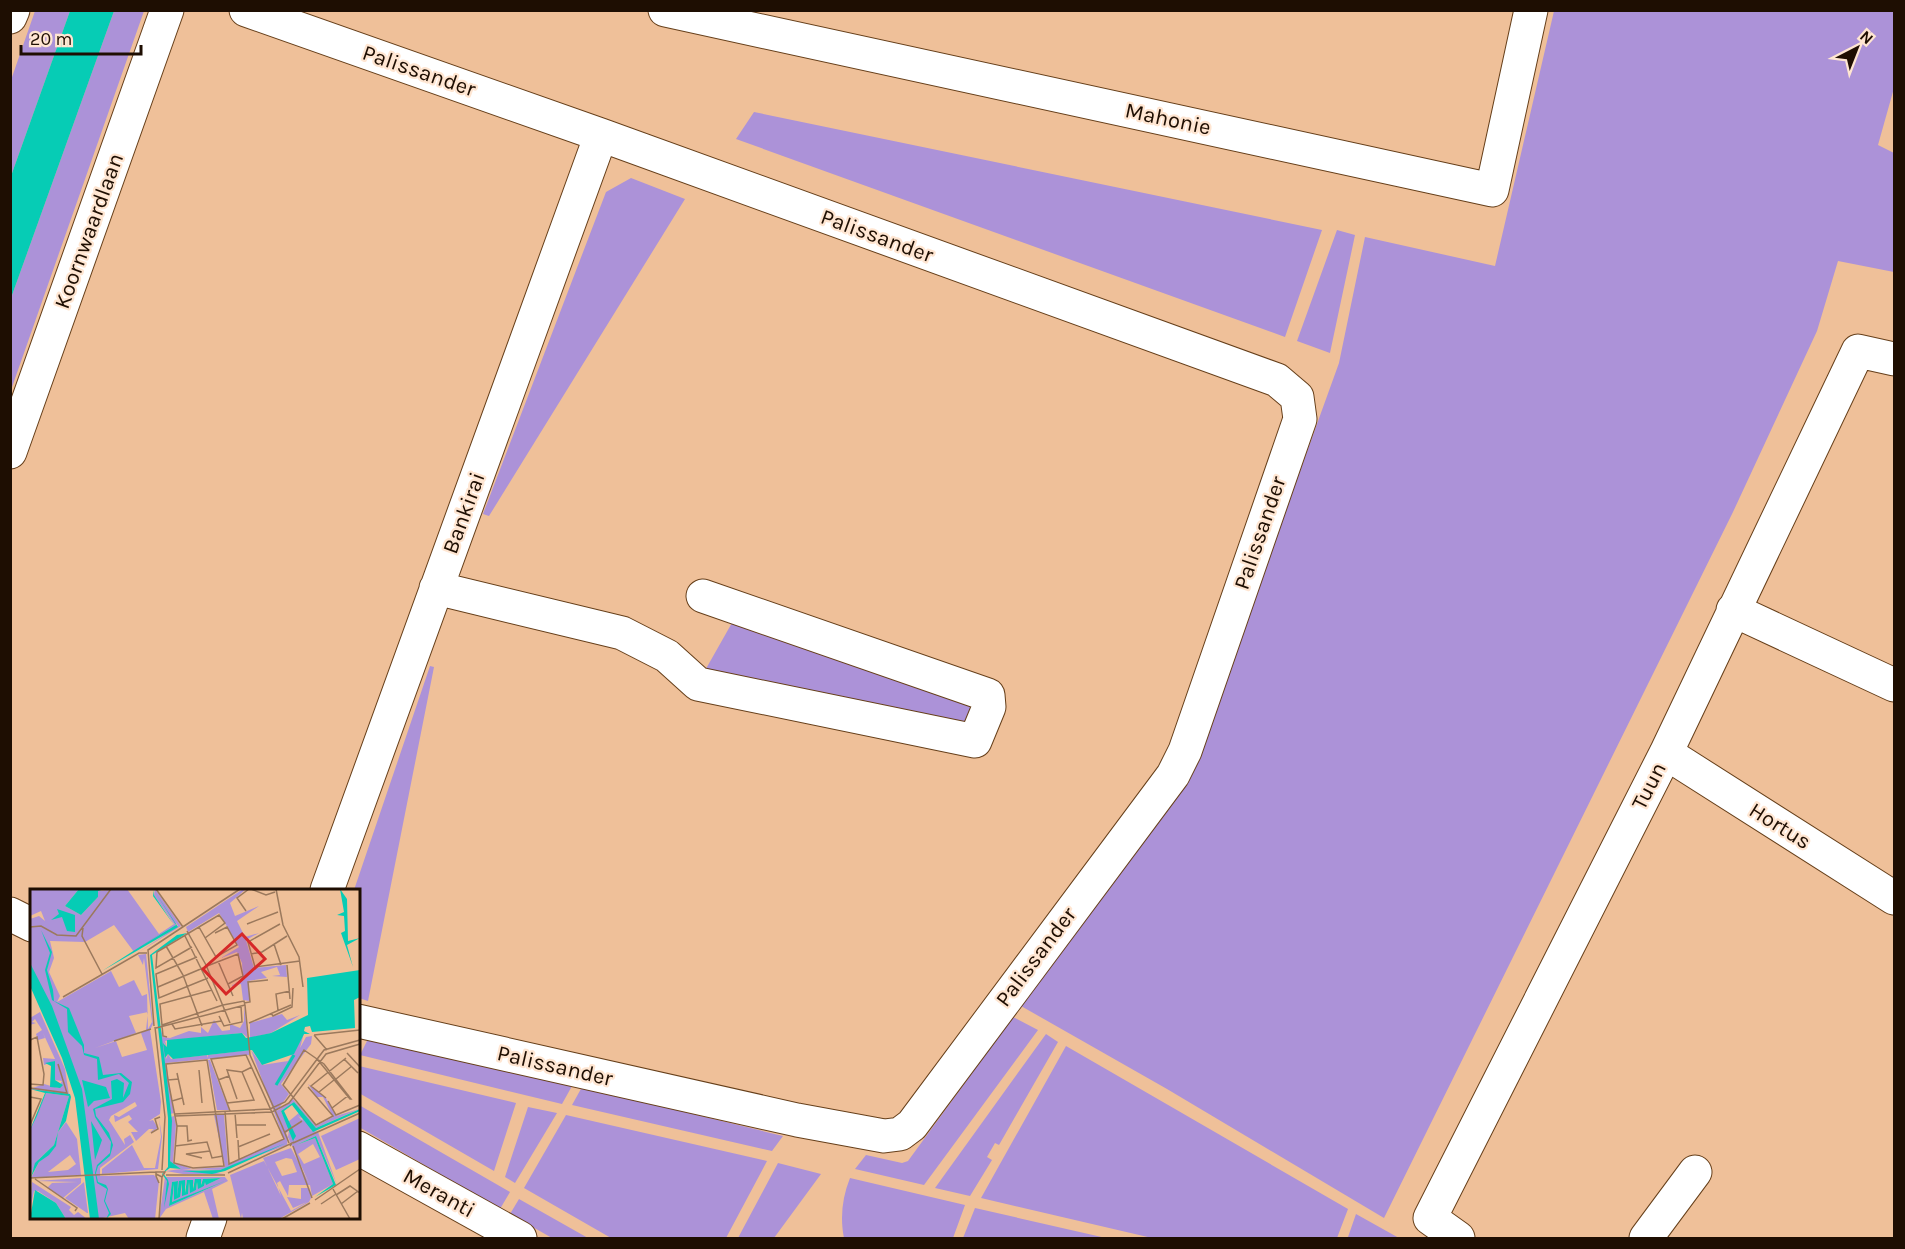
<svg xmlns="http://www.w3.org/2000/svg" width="1905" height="1249" font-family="Karla,sans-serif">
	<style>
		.green { fill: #ac92d8 }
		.water { fill: #06ccb5 }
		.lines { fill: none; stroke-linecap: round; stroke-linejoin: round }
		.minor-casing { stroke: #663f1a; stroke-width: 35 }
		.minor { stroke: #fff; stroke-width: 33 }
		.labels { text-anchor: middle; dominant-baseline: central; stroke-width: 4.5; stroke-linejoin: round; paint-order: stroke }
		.street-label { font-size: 22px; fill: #1e0e02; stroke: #ffe6d2 }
		.inset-river { fill: none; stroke: #06ccb5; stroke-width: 3 }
		.inset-road { fill: none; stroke: #9b795d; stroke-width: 1.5 }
		.view { fill: #d62828; fill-opacity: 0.15; stroke: #d62828; stroke-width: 3 }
		.inset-edge { fill: none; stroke: #1e0e02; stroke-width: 3 }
	</style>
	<rect width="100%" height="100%" fill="#efc099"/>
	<path class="green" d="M35,11h35l-59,165v-96z
		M114,11h30l-133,379v-92z
		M1554,11h340v77l-16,57 16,8v119l-56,-11 -21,70 -84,181 -349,706 -217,-129 -146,-83 170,-233 148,-410 26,-126 130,29z
		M754,112l568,118 -37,107 -549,-198z
		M631,178l54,21 -196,317 -6,-2 123,-322z
		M1337,230l18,5 -25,118 -33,-12z
		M737,614l245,88 -9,30 -270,-58z
		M430,666l4,1 -66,334 -9,-3 -1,-108h-4z
		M1013,1017l25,13 -114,155 -69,-16 11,-14 36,8 6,-2z
		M1046,1034l12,8 -59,103 -4,-2 -8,14 5,3 -22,36 -35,-8z
		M369,1037l203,49 -10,18 -202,-49z
		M1066,1046l282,163 -11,29h-185l-171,-40z
		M359,1066l157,37 -22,68 -135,-78z
		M582,1087l201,49 -11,15 -200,-46z
		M359,1105l151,87 -10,17 -141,-82z
		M528,1107l29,6 -42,70 -10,-6z
		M566,1115l201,46 -41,77h-115l-87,-50z
		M778,1163l43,11 -47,64h-36z
		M850,1178l115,27 -12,33h-109c-4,-20 -2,-40 6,-60z
		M519,1199l69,39h-36l-42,-24z
		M975,1208l131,30h-143z
		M1356,1214l43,24 -51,-1z"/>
	<path class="water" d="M70,11h44l-103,287v-122z"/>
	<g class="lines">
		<defs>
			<path id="minor" d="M246,10l355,125 676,245 20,17 3,22 -115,332 -12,24 -261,350 -12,9 -16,2 -87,-16 -439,-99
				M665,10l827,180 39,-180
				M10,17l3,-7
				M10,452l157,-442
				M436,588l186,45 45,23 31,28 277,57 14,-34 -1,-12 -285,-99
				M1733,610l161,75
				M1666,753l228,145
				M327,890l274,-755
				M10,914l22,11
				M358,1148l162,90
				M203,1238l7,-20
				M1458,1238l-28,-20 236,-465 192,-402 36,8
				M1646,1238l49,-66"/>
		</defs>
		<use href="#minor" class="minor-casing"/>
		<use href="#minor" class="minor"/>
	</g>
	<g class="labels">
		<g class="street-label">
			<text transform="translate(419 71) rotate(19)">Palissander</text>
			<text transform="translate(1168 119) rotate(12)">Mahonie</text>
			<text transform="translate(89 231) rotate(-70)">Koornwaardlaan</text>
			<text transform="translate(877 236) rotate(20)">Palissander</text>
			<text transform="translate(464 513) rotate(-70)">Bankirai</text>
			<text transform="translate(1260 533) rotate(-71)">Palissander</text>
			<text transform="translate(1649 786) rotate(-63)">Tuun</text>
			<text transform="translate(1780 826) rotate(32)">Hortus</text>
			<text transform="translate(1036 957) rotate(-53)">Palissander</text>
			<text transform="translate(555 1066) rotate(13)">Palissander</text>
			<text transform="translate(439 1193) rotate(29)">Meranti</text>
		</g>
	</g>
	<g transform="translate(30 889)">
		<rect width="330" height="330" fill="#efc099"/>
		<path d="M0,0h49l-14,17 16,9 17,-18v-6l29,-2 32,45 15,-10 -20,-29 1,-6 26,37 -42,26 39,-26 -2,-3 -1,4 -41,25 -20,-27 -29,17 -35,-1 4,17 -5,14 11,24 -3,6 54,-31 8,16 15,-7 8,16 5,-2 1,35 4,-7 -8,-64 -1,7 -5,-10 8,-1 7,70 -3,6 11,72 -1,12 -11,7 4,-1 5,8 -9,5 5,-4h-5l-13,12 -5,-9h7l-10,-10 4,-3 -3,-4 -14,7 -1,-7 5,2 18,-11 -2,-4 -24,14 -2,4 16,25 -1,-6 6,-4 4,7 -34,26v8l54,-1 5,6 -4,38h-26l-4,-6 -27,6 -18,-130 -50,-126v-44l9,-3 6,5 -4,-10 -11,5zM118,123l-2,18 -5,3 6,17 -25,7 -6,-16 -21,7 41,-15 -7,-17zM213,0h3l-16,14 5,13 24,-10 -22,15 8,16 14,-4 -13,7 8,28 32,-3 1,12 -15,-1 8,-1 -3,-8 -16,5 6,6 -19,3 2,20 -7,-1 -2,-16 -10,2 12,-7 -1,-16 -5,-11 -16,6 18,-11 -20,-34 -31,19 -2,-5zM214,117l4,32 -6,-5 -77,8 2,6 -3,-4v5l5,3 -4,5 1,3 2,-5 3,5 36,-4 1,3v-3l41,-5v5l-83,8 8,50 -4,1 -10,-87 3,10 7,1 19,-7 12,2v-6l7,6 6,-13 8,11 8,-1v-6l10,4 4,-7zM10,123l25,57 4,26 -39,-6 14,-5 14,4 4,-7 -7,-1v-19l-11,4 -1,-7 12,1 -12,-26 2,5 -7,2 -2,-6 6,-4 -7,-11 -3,3 4,1 -6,2v-7zM252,125l5,6 13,-5 -29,18 -21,5v-15zM274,144l-4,15 6,-11 6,-1 -1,8 -30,40 8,10 -12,17 16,-12 23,27 17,-9 -10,-20h-6l-9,-13 18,14 10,18 23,-7 -43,19 -22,-26 -13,9 8,18 -2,16 -67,25 -38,-1 42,5h-41l-17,-3 15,-2 -11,-8 1,-44 3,-1 2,9 -3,37 19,7 33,-2 -11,-52h10l4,49 56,-25 -33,-89 11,15 26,-4zM178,171h2l19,50h-12zM16,204l23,3 -15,49 -15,14 -9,16v-45zM270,223l13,16 -3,2 8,2 19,53 -21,-49 -20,9 19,-7 18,46 -21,12 -2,-11h-21l-1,11 -8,-15 -3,2 4,13 -18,-38 28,-10 19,37 -24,-52 3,-3 6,11 -4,-12 12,-10 -5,-3 4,4 -12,8 -2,-6zM283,255l7,13 -16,7 -6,-10zM256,269l6,1 5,13 -15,4 -7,-14zM129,229l3,19 -4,32 -56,5v-5l30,-24 12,23h11l6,-31zM330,229v41l-24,11 -15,-34zM36,233l11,17 4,36 -50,3 8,-16 16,-15 3,-15zM40,266l6,9 -8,6 -20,2zM234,272l27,50 16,-9 -14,6 -6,-11 14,2v-11h8l2,10 -2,4 -30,17h-36l-1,-6 -1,6 -11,-44zM135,288h60l3,4 -16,8 7,30h-6l-9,-27 -38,17 -7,10zM191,289l-13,6 -3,-3 -1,5 -6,2 -1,-6 -1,8 -6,2 -1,-10 -1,11 -6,2 -1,-12 -1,14 -6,3v-16l-2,19 53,-22 -56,25 3,-24 6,-1 -2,16 4,-16h5l-1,12 3,-13h6l-1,9 3,-9h6l-1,6 3,-7zM51,289v5l-18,15 -16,-10 5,-5 26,-1 -42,-1zM2,293l39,25 -2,3 5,5 4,-3 9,7h-21l-10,-16 -18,-12h-4l-4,19zM54,293l4,31h-1l-22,-15z" fill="#ac92d8" fill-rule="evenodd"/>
		<path d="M49,0h26l-7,2v6l-17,18 -16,-9zM310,0l7,10 1,42 12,-3 -13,7 6,22 -12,-34 4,-2 -1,-15 -7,-1 7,-3zM124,1v5l20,30 -34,22 36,-22 -21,-33 23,35 -76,44 72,-46 -21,-29zM27,20l18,6v17l-8,-1 -5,-14 -11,3 8,-6zM11,41l11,22 -5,18 6,20 1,11 15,7 15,37v8l15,4 4,18 18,-2 11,9 -2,12 -7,8 -28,7 1,7 13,17 4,12 -3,11 -12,10 -2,7 2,9 8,3 2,4 -3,12 6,13 -5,5 3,-6 -5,-12 3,-12 -10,-6 -2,-10 2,-8 13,-12 1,-11 -16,-25 -2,-8 19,-10 -1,-18 6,-2 7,4 -1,15 6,-15 -10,-9 -21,6 -1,-21 -13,-4 -2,-9 -14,-14 -1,-23 -15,-9 -7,-30 5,-17zM157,44l-35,22 20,166 -2,40 11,8 -11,-1 -7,5 5,7 1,4 -5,24 3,-27 -5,-7 6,-7v-49l-18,-163 27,-20zM0,74l22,43 30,83 17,130h-9l-15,-121 -13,-40 -32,-72zM330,81v27l-6,3 1,28 -43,4 -2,-6 -5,1 -1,4 6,3h-6l-10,20 -32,11 -10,-15 -79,9 -5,-5 -3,4 -2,-15 4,4v-7l75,-7 4,5 25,-5 37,-18 -1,-37zM25,172v19l8,5 -3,3 -10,-1 1,-21 -6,-3zM52,191l24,7 4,11 -16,3 -6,6zM0,200l40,5 1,3 -5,24 -8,11 -2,14 -7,9 -10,7 -8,15 4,-14 19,-18 15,-49 -23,-3 -9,23 -7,14 15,-37zM264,213l22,26 44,-19v2l-47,21 -21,-27 -8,6 12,25 -3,5 -12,-30zM61,232l11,19 -7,20zM286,247l20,49 -21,12 18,-13 -18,-46 -19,7zM256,254l-61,28 -13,3 -30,-3 38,-1zM191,289l-15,7 -1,-3 -1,4 -6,3 -1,-7 -1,8 -6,3 -1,-11 -1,12 -6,2v-13l-2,14 -6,3v-16l-2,18 53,-21 -56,25 3,-24 6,-1 -1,15 2,-15 6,-1v13l2,-13h6v9l2,-10h6v6l2,-6zM5,301l21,13 10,16h-36z" fill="#06ccb5"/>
		<path class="inset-river" d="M246,196l18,-30"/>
		<path class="inset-road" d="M126,0l27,38M221,0l15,6 9,-3M246,0l7,36 16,32 4,30M216,22l-9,-13 12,-9M217,35l31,-12M250,35l-32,18 7,25 45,-6M0,38l11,-1 16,9 19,1 35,-47M169,38l17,30 21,-12 -10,-18 -12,6M53,39l-1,8 20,38M157,42l19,34 24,58M155,47l32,65M244,55l7,21M136,57l17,29 19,51M162,58l-36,21 1,-16 62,-37 6,8 -20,15M221,65l11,-2 25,-16M167,68l-41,17 3,24 49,-20M188,72l15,35M257,76l3,34M177,77l31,-12 5,22 -15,8M128,98l45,-19M33,108l76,-44h8M214,114l6,-1 -2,-20 20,-2M215,116l5,50 33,73M248,121l-2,-16 14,-3M241,124l2,3 19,-9 1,-19M189,127l5,10 18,-4 -1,-16M219,134l42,-18M142,135l3,5 46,-8M132,136l61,-20 21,-4 1,4M124,137l-6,-76 92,-61M125,138l10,90 -3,53M126,139l89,-23M284,146l46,-5M284,146l13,15M137,148l-4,-1 -3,-32 52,-14M0,151l7,-3 7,37 -1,11 -13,-1M84,152l37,-12M317,164l13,14M287,170l7,5 27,35h-1zM314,170l14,14M169,181l3,33M147,184l7,32M199,187l8,23M149,190l-11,1 -2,-16 41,-4 17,106 -31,2 -19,-5 3,-37 -5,-25 10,-3M306,190l16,-13M138,191l4,21M188,191l11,-4 -2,-6 15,2 10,-5M278,198l25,29 -17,9 -33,-40 21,-35 13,9M0,199l37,5 -9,-29M289,203l15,-12M0,208l11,2 -11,26M296,209l-15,-12 35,-28M298,212l8,14 24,-10M197,214l27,-3 -12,-28M302,219l17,-13M195,222l4,53 55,-25 -38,-84 -35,4 19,52M205,224l2,25M145,225l95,-5 15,-7 39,-52 36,-10M145,227l97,-4 17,-9 37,-49 34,-10M206,236h30M147,237h10l1,15 4,-1M252,237l7,17M255,243l17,-11M121,244l7,-4 -3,-10 5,-2M208,251l1,19M263,254l67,-30M145,257l32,-4 5,16 11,-2M263,257l19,52M208,258l32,-13M172,269l-16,-4 24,-3M198,284l64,-30 -2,3M126,285l6,3 3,-5h-9v4l3,7M136,286h59M0,289l126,-6M5,290l42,29 -2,3M303,300l17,30M306,306l14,-9 10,7M285,311l45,-31M291,315l15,-10M311,315l17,-13M129,330l3,-42M252,330l28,-16"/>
		<path class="view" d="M212,45l23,25 -39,35 -23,-25z"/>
		<rect width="330" height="330" class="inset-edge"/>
	</g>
	<rect width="1905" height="1249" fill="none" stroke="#1e0e02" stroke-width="24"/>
	<g transform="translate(1857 48) rotate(42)" stroke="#ffe6d2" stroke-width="4.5" paint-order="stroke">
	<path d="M0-4.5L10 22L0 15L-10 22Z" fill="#1e0e02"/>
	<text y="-9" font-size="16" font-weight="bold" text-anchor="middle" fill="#1e0e02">N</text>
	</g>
	<path d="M21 45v9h120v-9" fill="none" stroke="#1e0e02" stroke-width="3"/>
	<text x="30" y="45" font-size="18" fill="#1e0e02" stroke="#ffe6d2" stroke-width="4.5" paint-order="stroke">20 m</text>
</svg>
